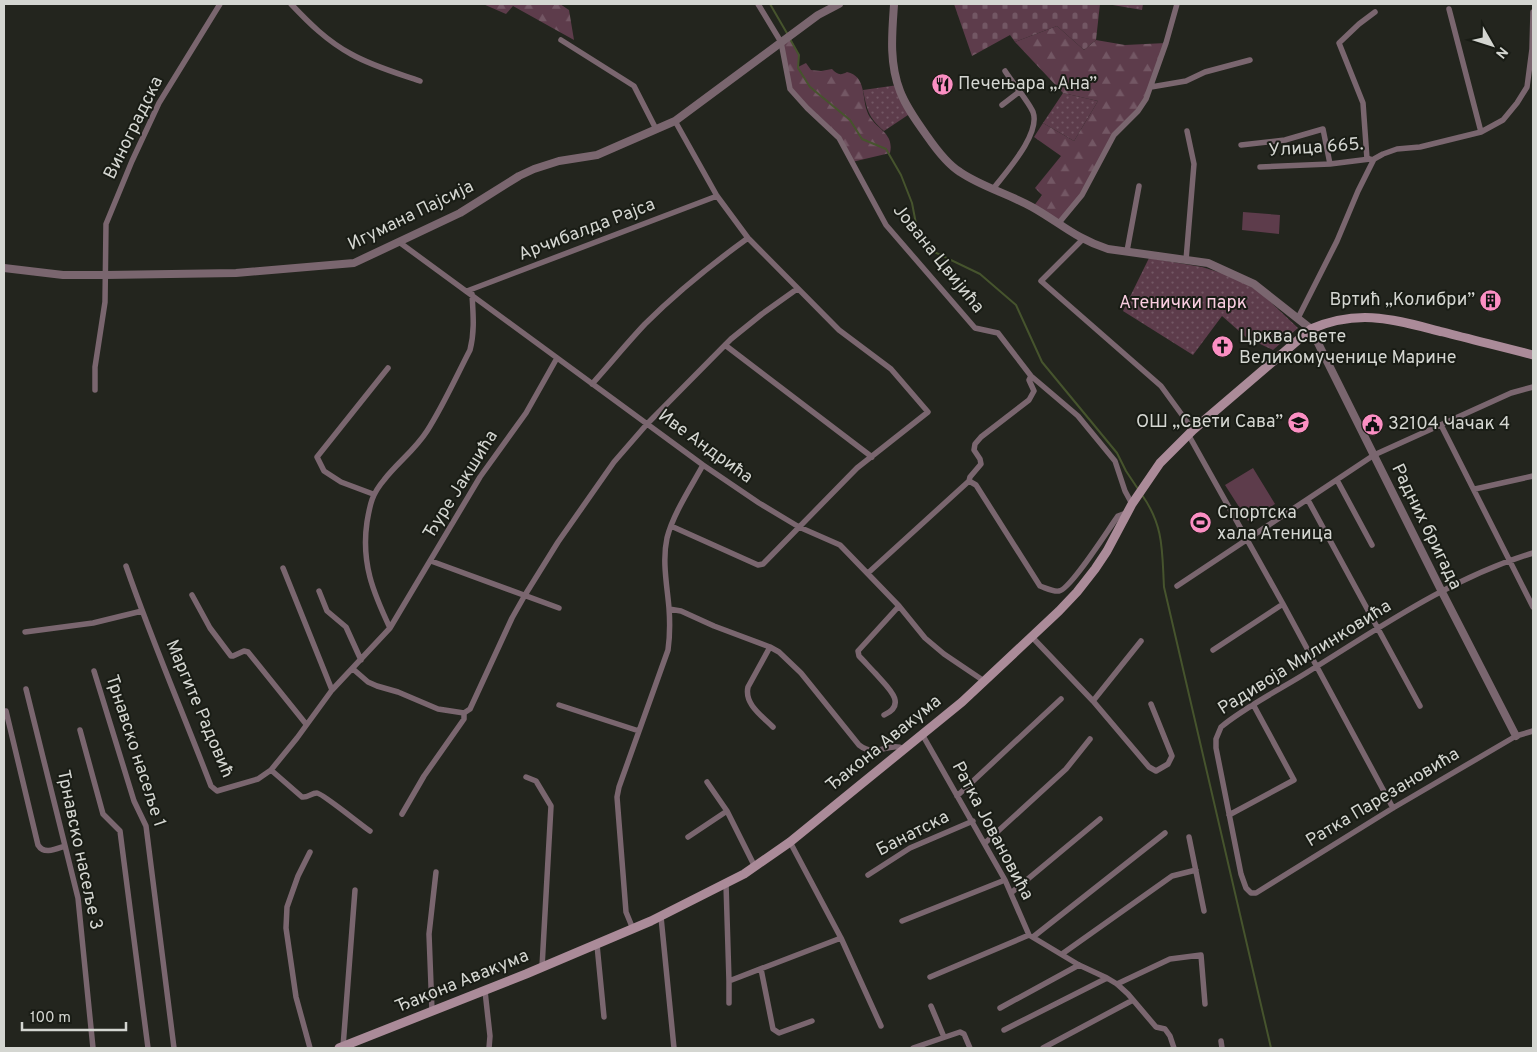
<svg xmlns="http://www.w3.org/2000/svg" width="1537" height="1052" font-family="Overpass,sans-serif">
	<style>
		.grass { fill: url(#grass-dots) }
		.forest { fill: url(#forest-firs) }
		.cemetery { fill: url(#cemetery-stones) }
		.pitch { fill: #5d3c4b }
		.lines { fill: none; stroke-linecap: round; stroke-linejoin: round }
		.stream { stroke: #46542d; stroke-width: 2 }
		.minor { stroke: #7a666f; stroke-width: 5.5 }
		.tertiary { stroke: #7a666f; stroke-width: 8 }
		.secondary { stroke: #ab8b99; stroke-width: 9 }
		.labels { text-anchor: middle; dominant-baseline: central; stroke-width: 4; stroke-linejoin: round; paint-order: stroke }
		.poi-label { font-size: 18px; fill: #d4d6d1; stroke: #191c15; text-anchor: start }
		.street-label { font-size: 18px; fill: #d4d6d1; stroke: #191c15 }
		.park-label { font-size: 18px; fill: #facde1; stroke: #191c15 }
	</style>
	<defs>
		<pattern id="grass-dots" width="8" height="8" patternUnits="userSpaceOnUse" patternTransform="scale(1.25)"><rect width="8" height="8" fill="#5d3c4b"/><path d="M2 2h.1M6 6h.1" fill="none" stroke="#735764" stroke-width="1.8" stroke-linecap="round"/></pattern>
		<pattern id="forest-firs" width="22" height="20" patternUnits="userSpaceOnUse" patternTransform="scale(1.25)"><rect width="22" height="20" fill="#5d3c4b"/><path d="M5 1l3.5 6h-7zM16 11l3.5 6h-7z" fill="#735764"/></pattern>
		<pattern id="cemetery-stones" width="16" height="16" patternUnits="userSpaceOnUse" patternTransform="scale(1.25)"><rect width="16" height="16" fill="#5d3c4b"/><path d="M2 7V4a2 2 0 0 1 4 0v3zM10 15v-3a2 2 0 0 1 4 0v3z" fill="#735764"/></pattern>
	</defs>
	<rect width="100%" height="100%" fill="#23251e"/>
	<path class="grass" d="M1107,4h36l-1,6z
		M898,85l13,28 -27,18c-16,-14 -17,-21 -21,-41z
		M1063,93l35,8 -24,40 -31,-18z
		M1149,258l53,9 26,8 31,16 39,37 -25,22 -26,-12 -25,-22 -29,39 -70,-44z"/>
	<path class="forest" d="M483,4h77l9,6 5,30 -61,-34 -7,8z
		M1057,26l27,24 12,-10 29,5 41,-2 -20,56 -32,36 -32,60 -24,29 -25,-17 9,-12 -7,-7 26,-32 -27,-19 9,-14 31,18 24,-40 -35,-8 -48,-51z
		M789,37l10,18 -1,12 8,-4 5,7 10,1 11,-2c5,5 8,7 15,3 19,4 15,25 20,39 6,18 28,20 23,42l-38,9 -13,-24 -49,-49 -9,-47z"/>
	<path class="cemetery" d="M954,4h146l-4,36 -12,10 -27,-24 -42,16 -5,-7 -38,21z"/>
	<path class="pitch" d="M1243,212l37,3 -1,19 -37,-4z
		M1253,468l22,36 -27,17 -23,-36z"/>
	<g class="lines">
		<path class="stream" d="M770,4l18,31
			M790,39l9,16 -1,13 12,19 40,33 12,19 24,10 15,26 11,28 5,26 7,18 56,27 36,31 26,57 75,91 9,18 12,18
			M1142,495c22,31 20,56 22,92l107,461"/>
		<path class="minor" d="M291,4c18,19 36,37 60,50 21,12 46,19 69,27
			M758,4l23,38 9,47 17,19 32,30 47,87 89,103 23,5 33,43 47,40 37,45 10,30 7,13
			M1449,9l32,123
			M561,40l73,46 22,43
			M1151,87l35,-6 19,-9 45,-12
			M1002,105l17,-13
			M1241,145l44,-5 38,-11 7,35
			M1367,159l-4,-56 -24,-60 20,-19 16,-12
			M1260,167l70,-3 40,-5
			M993,189c13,-17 48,-55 40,-77 -5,-11 -21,-30 -28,-41
			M1058,224l24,-29 32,-60 24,-24 8,-12 20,-56 11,-39
			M1083,239l-42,42 120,105 32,44
			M399,242l304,223 56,38 40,24 41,18 59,61 26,32 19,16 40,27
			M1127,251l12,-65
			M1186,260l8,-96 -7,-33
			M467,291l250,-95
			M1298,318l39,-77 21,-50 16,-32 9,-5 14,-5 23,-2 61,-15 22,-12 14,-17 10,-16 5,-38 1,-37
			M725,345l147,112
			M592,384c18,-20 35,-41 53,-60 32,-32 67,-60 103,-86
			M95,390v-23l10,-65 1,-78 26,-63 27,-58 61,-99
			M1441,425l92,182
			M1188,434l95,170 110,204
			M1337,480l35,65
			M969,481l7,4 64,101c6,2 13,6 19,5 12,-2 50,-63 59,-75l8,-3
			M969,481l1,-4 11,-13 -1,-5 -6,-9 1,-6 6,-7 48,-37 5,-9 -5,-11 2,-4
			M1475,489l58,-13
			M373,494l-32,-12 -17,-11 -7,-14 71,-89
			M1308,500l112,206
			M671,526l87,39 5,-1 94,-96 71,-56 -37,-43 -52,-39 -91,-92 -31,-42 -42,-75
			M1533,553c-80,24 -151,73 -222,117 -28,18 -65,36 -90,57l-5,12v9l25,126 5,14 5,5h5l137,-85 123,-72 17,-5
			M431,561l128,47
			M126,566c26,75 57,147 85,220l6,5 41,-12 13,-9 26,-32 35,-48 58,-62c-17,-36 -29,-65 -23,-106 3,-18 5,-28 17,-42 13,-17 31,-30 43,-49 16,-25 29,-54 43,-81 5,-19 3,-37 2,-56
			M283,568l49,122
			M868,573l101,-92
			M1177,586l197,-131 137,-62 22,-6
			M319,591l8,20 19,16 15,33
			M192,595l18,33 21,28h2l11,-5 4,1 58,72
			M669,609l12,2 33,15 56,21 9,5 22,21 58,72c18,14 29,-4 45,4
			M390,628l90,-151 46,-64 31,-55
			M25,632l68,-9 49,-12
			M1032,637l61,64 56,66 7,4 12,-7 4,-8 -21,-52
			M770,647l-22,40c-4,17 14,29 25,40
			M1213,650l70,-46
			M353,669l15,13 9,4 21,6 40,17 26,4
			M94,671l40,130 12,25 28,222
			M26,689l52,209 15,150
			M1093,701l48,-60
			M559,705l80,26
			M6,711l32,134c6,10 18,4 27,1
			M464,713l6,-4 42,-91 13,-23 33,-53 56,-80 33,-38 84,-85 31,-25 35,-25
			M884,715c25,-11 2,-29 -8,-41 -6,-6 -11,-12 -17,-18l-1,-5 41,-45
			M80,730l23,84 17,17 28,217
			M922,734l83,146 24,55 50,30 28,13 10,6 11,10 28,33 9,2 5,7 4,12
			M271,770l31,27c6,1 9,-4 15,-4 5,0 44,32 53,38
			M526,777l10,4 15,25 -9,161
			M707,782l20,29 28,56
			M957,796l104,-97
			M402,814l22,-38 40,-57v-6
			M1229,815l65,-35 -40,-74
			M688,837l39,-26
			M1189,837l15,74
			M790,842l51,96 40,88
			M985,843l81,-74 24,-30
			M868,875l42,-27 63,-27
			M726,884l3,97 112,-43
			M1011,893l89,-74
			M661,917l13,131
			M902,921l103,-41
			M633,929l-7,-17 -9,-115 2,-10 49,-137c2,-14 2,-28 1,-42 -2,-23 -7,-47 -2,-70 6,-24 24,-51 36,-73
			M1033,937l132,-104
			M597,945l7,72
			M1062,954l110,-78 24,-6
			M761,969l12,60 6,4 33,-12
			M930,977l99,-42
			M1117,984l53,-25 31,-4 4,49
			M485,991l5,45 -1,12
			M729,1003v-22
			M931,1006l13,31
			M1000,1008l79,-43
			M432,1011l-3,-77 7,-62
			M1004,1030l103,-52
			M1221,1041l1,7
			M343,1047l12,-157
			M310,1048l-14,-51 -10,-69 1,-21 11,-31 12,-24
			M913,1048l47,-16 4,2 6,14
			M1043,1048l90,-48"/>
		<path class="tertiary" d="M894,5c-2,28 -5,58 6,86 6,16 17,31 27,45 9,13 20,28 33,36 22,15 49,22 72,35 27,15 44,32 76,42l100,14 46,21 57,45 131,263 74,144
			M4,268l59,7h43l130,-2 118,-10 106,-50 59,-37 15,-7 25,-8 38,-6 78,-34 143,-106 21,-11"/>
		<path class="secondary" d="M339,1048l187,-74 125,-53 93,-47 46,-32 172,-140 97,-91 18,-19 18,-23 12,-18 25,-47 28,-41 33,-33 118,-101c49,-21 84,-9 132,3 30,8 60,15 90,23"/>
	</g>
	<defs>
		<symbol id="restaurant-disc" viewBox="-11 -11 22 22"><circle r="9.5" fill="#fb8fc3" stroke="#191c15"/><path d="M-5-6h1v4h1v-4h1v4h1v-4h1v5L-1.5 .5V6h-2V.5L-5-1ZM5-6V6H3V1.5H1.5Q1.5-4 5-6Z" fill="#111"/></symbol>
		<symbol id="building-disc" viewBox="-11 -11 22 22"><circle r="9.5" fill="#fb8fc3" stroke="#191c15"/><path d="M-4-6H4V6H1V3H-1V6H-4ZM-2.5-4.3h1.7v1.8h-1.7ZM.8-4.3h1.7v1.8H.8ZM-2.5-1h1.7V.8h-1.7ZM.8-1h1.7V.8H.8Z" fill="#111"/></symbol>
		<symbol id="church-disc" viewBox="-11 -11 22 22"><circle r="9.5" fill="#fb8fc3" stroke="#191c15"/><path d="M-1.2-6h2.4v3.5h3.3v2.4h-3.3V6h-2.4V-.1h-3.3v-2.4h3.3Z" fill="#111"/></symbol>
		<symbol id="school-disc" viewBox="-11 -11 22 22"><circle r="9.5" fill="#fb8fc3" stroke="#191c15"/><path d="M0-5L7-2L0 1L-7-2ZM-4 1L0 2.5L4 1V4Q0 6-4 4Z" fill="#111"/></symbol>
		<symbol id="civic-disc" viewBox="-11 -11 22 22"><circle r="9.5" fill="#fb8fc3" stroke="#191c15"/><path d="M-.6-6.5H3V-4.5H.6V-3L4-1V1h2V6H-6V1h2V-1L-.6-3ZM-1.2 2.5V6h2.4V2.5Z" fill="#111"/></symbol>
		<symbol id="stadium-disc" viewBox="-11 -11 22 22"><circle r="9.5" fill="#fb8fc3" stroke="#191c15"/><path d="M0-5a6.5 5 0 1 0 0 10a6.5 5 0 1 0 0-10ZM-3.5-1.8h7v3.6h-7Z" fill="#111"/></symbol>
	</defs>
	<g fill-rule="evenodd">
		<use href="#restaurant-disc" x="930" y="72" width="25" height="25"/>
		<use href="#building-disc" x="1478" y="288" width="25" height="25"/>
		<use href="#church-disc" x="1210" y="334" width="25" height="25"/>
		<use href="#school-disc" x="1286" y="410" width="25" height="25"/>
		<use href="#civic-disc" x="1360" y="412" width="25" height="25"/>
		<use href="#stadium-disc" x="1188" y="510" width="25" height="25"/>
	</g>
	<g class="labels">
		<g class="poi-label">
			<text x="958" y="84">Печењара „Ана”</text>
			<text x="1475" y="300" text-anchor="end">Вртић „Колибри”</text>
			<text x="1239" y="337">Црква Свете<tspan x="1239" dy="21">Великомученице Марине</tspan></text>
			<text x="1283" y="422" text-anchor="end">ОШ „Свети Сава”</text>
			<text x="1388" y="424">32104 Чачак 4</text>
			<text x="1217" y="513">Спортска<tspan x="1217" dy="21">хала Атеница</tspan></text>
		</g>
		<g class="street-label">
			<text transform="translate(134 128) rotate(-64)">Виноградска</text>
			<text transform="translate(1316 148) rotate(-4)">Улица 665.</text>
			<text transform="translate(411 216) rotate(-26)">Игумана Пајсија</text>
			<text transform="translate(587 230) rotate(-21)">Арчибалда Рајса</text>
			<text transform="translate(938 259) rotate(51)">Јована Цвијића</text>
			<text transform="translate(705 447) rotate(36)">Иве Андрића</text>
			<text transform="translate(461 485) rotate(-58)">Ђуре Јакшића</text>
			<text transform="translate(1426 527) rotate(64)">Радних бригада</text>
			<text transform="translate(1305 658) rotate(-32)">Радивоја Милинковића</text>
			<text transform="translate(199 709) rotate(67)">Маргите Радовић</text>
			<text transform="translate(884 744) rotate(-39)">Ђакона Авакума</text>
			<text transform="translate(135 751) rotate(72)">Трнавско насеље 1</text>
			<text transform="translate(1383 798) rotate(-31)">Ратка Парезановића</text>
			<text transform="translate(992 831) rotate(62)">Ратка Јовановића</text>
			<text transform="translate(913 834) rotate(-27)">Банатска</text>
			<text transform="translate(79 850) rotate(78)">Трнавско насеље 3</text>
			<text transform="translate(462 982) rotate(-22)">Ђакона Авакума</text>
		</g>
		<g class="park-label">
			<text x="1183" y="303">Атенички парк</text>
		</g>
	</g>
	<rect width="1537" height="1052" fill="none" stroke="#d4d6d1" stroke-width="10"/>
	<g transform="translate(1492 45) rotate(129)" stroke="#191c15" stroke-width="4" paint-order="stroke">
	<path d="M0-4L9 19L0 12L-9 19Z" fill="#d4d6d1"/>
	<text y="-8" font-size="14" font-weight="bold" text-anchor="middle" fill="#d4d6d1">N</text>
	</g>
	<path d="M22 1022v8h104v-8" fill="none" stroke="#d4d6d1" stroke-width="2.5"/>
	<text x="30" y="1022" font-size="15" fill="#d4d6d1" stroke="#191c15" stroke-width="4" paint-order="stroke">100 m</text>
</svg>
